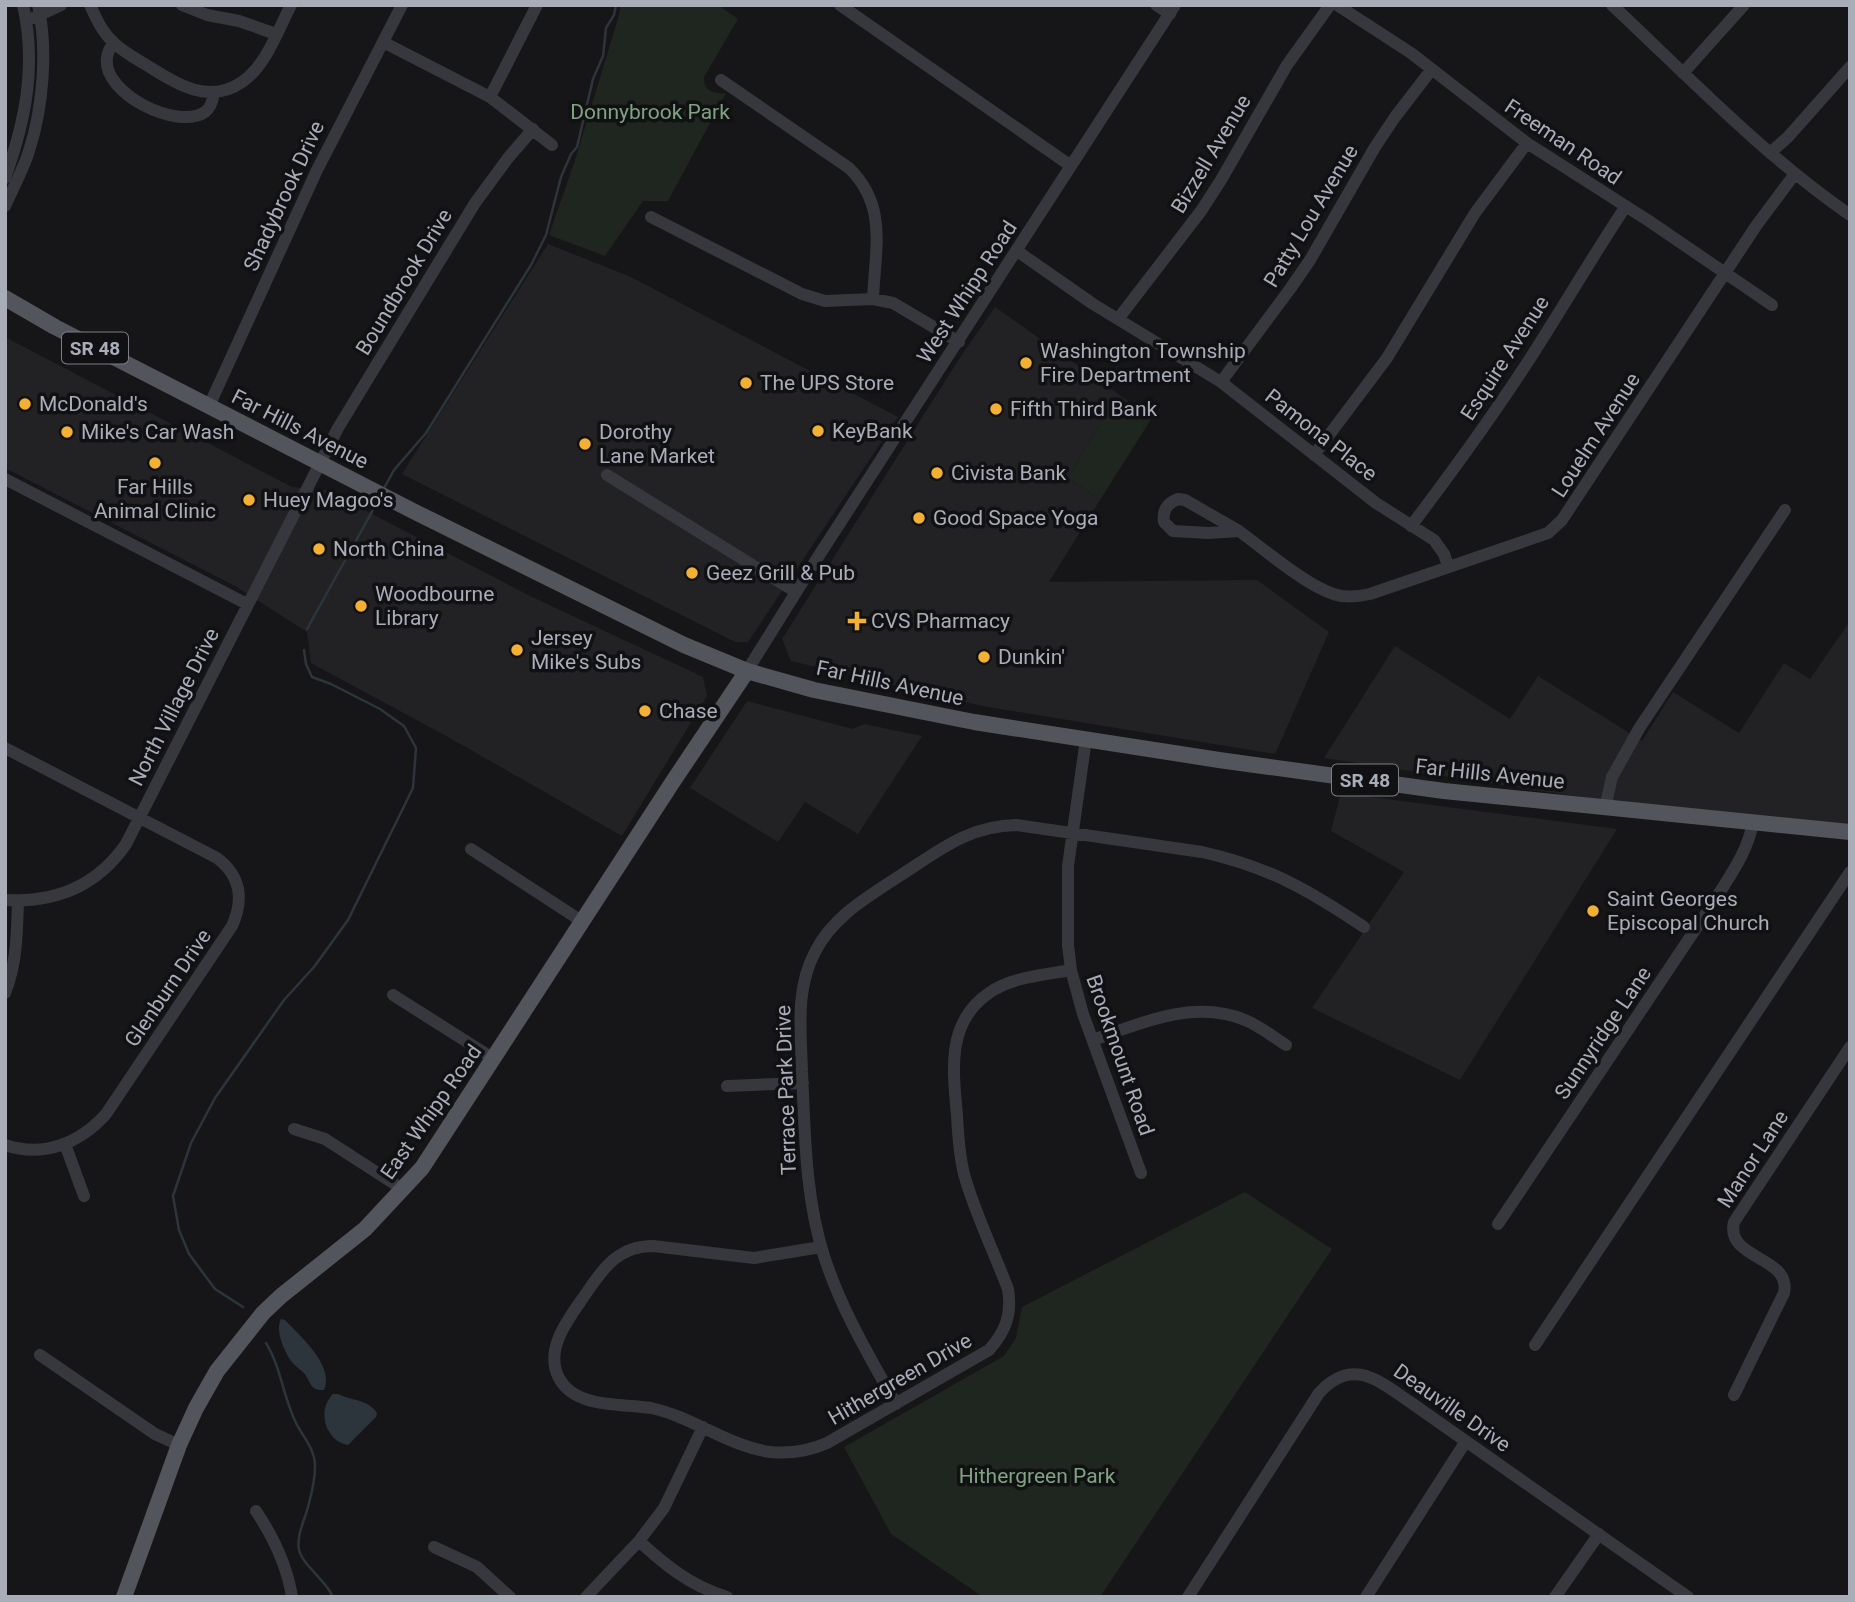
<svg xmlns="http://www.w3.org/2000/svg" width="1855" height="1602" font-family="Roboto,sans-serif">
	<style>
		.built { fill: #222225 }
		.green { fill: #1e261f }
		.water { fill: #2c353c }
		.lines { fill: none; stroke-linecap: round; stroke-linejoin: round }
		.stream { stroke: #2c353c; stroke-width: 2.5 }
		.minor { stroke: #37383d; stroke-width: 12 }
		.major { stroke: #53555c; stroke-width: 16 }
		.poi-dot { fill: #f2b134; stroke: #111113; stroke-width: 2.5 }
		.labels { text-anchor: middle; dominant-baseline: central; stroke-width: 7; stroke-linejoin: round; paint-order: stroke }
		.shield { fill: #111113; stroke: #7b7e86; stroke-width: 2 }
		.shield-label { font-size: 19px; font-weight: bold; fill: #a8adb8 }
		.park-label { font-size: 21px; fill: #7fa381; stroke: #111113 }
		.street-label { font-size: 21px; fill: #a8adb8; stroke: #111113 }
		.poi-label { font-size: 21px; fill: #a8adb8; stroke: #111113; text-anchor: start }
	</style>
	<rect width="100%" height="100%" fill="#161618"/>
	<path class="built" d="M548,244l83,33 267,140 -150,225h-13l-333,-168z
		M995,307l123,87 -50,84 32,22 -51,82 208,-2 72,52 -54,122 -293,-48 -191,-45 -9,-22 179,-283z
		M5,337l287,150 34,3 204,106 173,81 4,19 -85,140 -174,-99 -137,-74 -4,-31 -72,-46 -230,-118z
		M1850,621v212l-122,-14 -404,-61 71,-112 115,73 28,-43 104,65 31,-49 66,41 45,-70 26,16z
		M747,701l106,28 11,-5 58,12 -64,98 -53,-32 -27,40 -88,-54z
		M1341,793l276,36 -157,251 -148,-72 92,-136 -73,-41z"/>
	<path class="green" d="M620,5h98l20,14 -34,58c-1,14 10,17 22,16l-58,108h-25l-38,55 -56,-21 27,-78 43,-142z
		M1118,394l34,24 -52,82 -32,-22z
		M1245,1192l87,57 -232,348h-117l-92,-63 -47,-87 160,-91 12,-18 6,-31z"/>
	<path class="water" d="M281,1319l4,1c15,16 50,46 39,70 -14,1 -13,-8 -20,-17 -4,-4 -9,-7 -13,-12 -7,-11 -16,-30 -10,-42z
		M333,1394h5c14,7 30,5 39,19l-1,4 -28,28c-22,-3 -32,-35 -15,-51z"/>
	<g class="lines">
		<path class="stream" d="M383,490l11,-20 32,-37 105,-168 15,-30 15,-58 10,-23 6,-7 16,-68 10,-23 3,-28 8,-13 2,-10
			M307,629l72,-130
			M243,1307l-28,-18 -26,-35 -10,-24 -6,-34 18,-53 24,-45 69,-98 30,-33 34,-47 65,-132 3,-40 -12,-22 -24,-17 -49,-25 -19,-7 -6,-13 -2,-14
			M266,1343c15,24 17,54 30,80 7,14 19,26 19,43 0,12 -3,26 -6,37 -3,15 -13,31 -10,47 4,16 27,30 34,47"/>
		<path class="minor" d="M90,5c6,13 12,27 23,37 9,9 23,17 35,24 29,18 61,39 94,16 24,-16 36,-52 49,-77
			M182,5l25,10 32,6 37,13
			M840,5l231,161
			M1156,5l14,9
			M1337,5l74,48 116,90 122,78 123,84
			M1612,5c78,73 150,149 238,210
			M33,18l28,-13
			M113,42c-2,5 -6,11 -6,16 -5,35 70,73 98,54 6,-4 8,-13 9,-19
			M383,42l107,55 62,48
			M1683,73l61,-68
			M721,80l128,88c39,38 26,81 24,131
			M490,97l47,-92
			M1770,153l18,-16 62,-70
			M5,178c20,-56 32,-112 18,-173
			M5,206c8,-18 18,-36 24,-55 14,-43 19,-102 9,-146
			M651,217l151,77 23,7 48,-2 20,4 66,39
			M1017,251l76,53 128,78 155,121 58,37 10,14 4,12
			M1118,319l83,-108 20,-31 66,-115 43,-60
			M1221,382l69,-93 20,-29 65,-113 20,-30 37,-48
			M209,406l108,-236 85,-165
			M1314,455l73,-97 88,-145 52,-70
			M607,475l189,117
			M5,479l242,125
			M1178,499l7,1 54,31 -31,2 -35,-2 -9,-9c-2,-11 3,-19 14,-23z
			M1411,526c41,-54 81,-109 118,-166 33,-51 63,-103 97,-154
			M1239,531c25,18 74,61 103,65 9,1 19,0 28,-2l178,-61 14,-13 194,-294 38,-51
			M747,671l71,-114 357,-552
			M1086,739l-18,127v79l3,25 12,44 58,159
			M5,748l212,110c24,18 27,42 15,68l-126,188c-26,29 -62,44 -101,31
			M1605,808l7,-31 28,-50 145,-217
			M471,849l112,73
			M5,900c51,3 92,-14 121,-56l212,-416 137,-225 33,-45 25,-29
			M5,993c12,-30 12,-61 13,-92
			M393,995l101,64
			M1093,1040c48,-17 101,-41 152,-20 15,6 28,17 41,25
			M727,1086l76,-3
			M294,1129l31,10 79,51
			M65,1144l19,52
			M1498,1224l215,-321c16,-26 35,-51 40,-81
			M821,1247l-67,11 -101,-12c-34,0 -49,21 -66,46 -16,24 -44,56 -28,86 16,31 63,25 92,30 42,9 77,38 119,44 20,2 39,-1 57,-9l162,-93c17,-19 23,-36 19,-61 -14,-37 -34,-78 -44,-115 -5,-20 -6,-39 -7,-59 -4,-44 -11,-93 32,-122 22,-16 56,-18 82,-23
			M1535,1345l315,-473
			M40,1355l115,79 24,11
			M1734,1395l50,-102c8,-37 -59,-33 -50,-71l116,-175
			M896,1404c-27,-48 -55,-95 -72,-148 -19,-59 -19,-123 -22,-184 -1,-42 -7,-82 13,-120 18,-36 54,-56 86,-77 39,-25 67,-49 115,-50l186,27c67,15 105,37 162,75
			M256,1511c18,27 31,54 36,86
			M639,1541c27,25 52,45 88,56
			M434,1547l43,20 33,30
			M586,1597l53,-56 25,-33 39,-81
			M1188,1597l131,-204c33,-36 59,-13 91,9l278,195
			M1366,1597l100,-156
			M1555,1597l44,-63"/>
		<path class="major" d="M5,298l50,29 362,186 267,132 63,26 67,19 160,32 245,38 225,31 406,41
			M124,1597l55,-152 17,-37 21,-37 46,-58 18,-17 84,-67 57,-61 250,-385 75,-112"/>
	</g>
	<g class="poi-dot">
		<circle cx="1026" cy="363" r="7"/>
		<circle cx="746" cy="383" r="7"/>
		<circle cx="25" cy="404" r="7"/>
		<circle cx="996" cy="409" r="7"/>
		<circle cx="818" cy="431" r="7"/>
		<circle cx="67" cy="432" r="7"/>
		<circle cx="585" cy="444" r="7"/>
		<circle cx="155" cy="463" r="7"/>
		<circle cx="937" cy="473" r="7"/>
		<circle cx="249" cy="500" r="7"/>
		<circle cx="919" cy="518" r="7"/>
		<circle cx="319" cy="549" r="7"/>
		<circle cx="692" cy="573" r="7"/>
		<circle cx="361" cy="606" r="7"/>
		<path d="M853.5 610.5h7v7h7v7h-7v7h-7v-7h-7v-7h7z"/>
		<circle cx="517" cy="650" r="7"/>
		<circle cx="984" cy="657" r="7"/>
		<circle cx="645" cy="711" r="7"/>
		<circle cx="1593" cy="911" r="7"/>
	</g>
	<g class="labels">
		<g class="shield">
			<rect x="62" y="332.5" width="66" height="31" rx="5"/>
			<rect x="1332" y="764.5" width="66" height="31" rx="5"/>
		</g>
		<g class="shield-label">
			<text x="95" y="348">SR 48</text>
			<text x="1365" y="780">SR 48</text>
		</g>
		<g class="park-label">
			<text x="650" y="112">Donnybrook Park</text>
			<text x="1037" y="1476">Hithergreen Park</text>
		</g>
		<g class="street-label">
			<text transform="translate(1563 142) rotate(34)">Freeman Road</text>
			<text transform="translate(1211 154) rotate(-59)">Bizzell Avenue</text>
			<text transform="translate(284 196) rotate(-65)">Shadybrook Drive</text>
			<text transform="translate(1311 216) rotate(-59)">Patty Lou Avenue</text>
			<text transform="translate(404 282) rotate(-59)">Boundbrook Drive</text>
			<text transform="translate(967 292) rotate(-57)">West Whipp Road</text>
			<text transform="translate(1505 358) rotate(-57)">Esquire Avenue</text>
			<text transform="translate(300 429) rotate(27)">Far Hills Avenue</text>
			<text transform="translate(1321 435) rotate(38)">Pamona Place</text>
			<text transform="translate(1596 435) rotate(-57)">Louelm Avenue</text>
			<text transform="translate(890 683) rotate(12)">Far Hills Avenue</text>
			<text transform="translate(174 707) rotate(-63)">North Village Drive</text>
			<text transform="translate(1490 774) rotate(6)">Far Hills Avenue</text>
			<text transform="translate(168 988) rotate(-56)">Glenburn Drive</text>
			<text transform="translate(1603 1033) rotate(-56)">Sunnyridge Lane</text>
			<text transform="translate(1120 1055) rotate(71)">Brookmount Road</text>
			<text transform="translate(786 1090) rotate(-92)">Terrace Park Drive</text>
			<text transform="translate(431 1112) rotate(-55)">East Whipp Road</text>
			<text transform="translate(1753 1159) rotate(-57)">Manor Lane</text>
			<text transform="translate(900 1379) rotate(-30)">Hithergreen Drive</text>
			<text transform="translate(1452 1408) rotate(35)">Deauville Drive</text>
		</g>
		<g class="poi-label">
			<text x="1040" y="351">Washington Township<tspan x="1040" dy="24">Fire Department</tspan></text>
			<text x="760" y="383">The UPS Store</text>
			<text x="39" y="404">McDonald's</text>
			<text x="1010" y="409">Fifth Third Bank</text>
			<text x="832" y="431">KeyBank</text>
			<text x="81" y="432">Mike's Car Wash</text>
			<text x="599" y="432">Dorothy<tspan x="599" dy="24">Lane Market</tspan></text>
			<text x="951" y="473">Civista Bank</text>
			<text x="155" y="487" text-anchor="middle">Far Hills<tspan x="155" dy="24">Animal Clinic</tspan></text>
			<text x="263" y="500">Huey Magoo's</text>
			<text x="933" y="518">Good Space Yoga</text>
			<text x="333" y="549">North China</text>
			<text x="706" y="573">Geez Grill &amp; Pub</text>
			<text x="375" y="594">Woodbourne<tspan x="375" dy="24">Library</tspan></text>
			<text x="871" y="621">CVS Pharmacy</text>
			<text x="531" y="638">Jersey<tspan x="531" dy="24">Mike's Subs</tspan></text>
			<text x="998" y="657">Dunkin'</text>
			<text x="659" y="711">Chase</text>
			<text x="1607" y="899">Saint Georges<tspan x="1607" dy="24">Episcopal Church</tspan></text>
		</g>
	</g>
	<rect width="1855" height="1602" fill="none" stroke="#a8adb8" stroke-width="14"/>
</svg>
